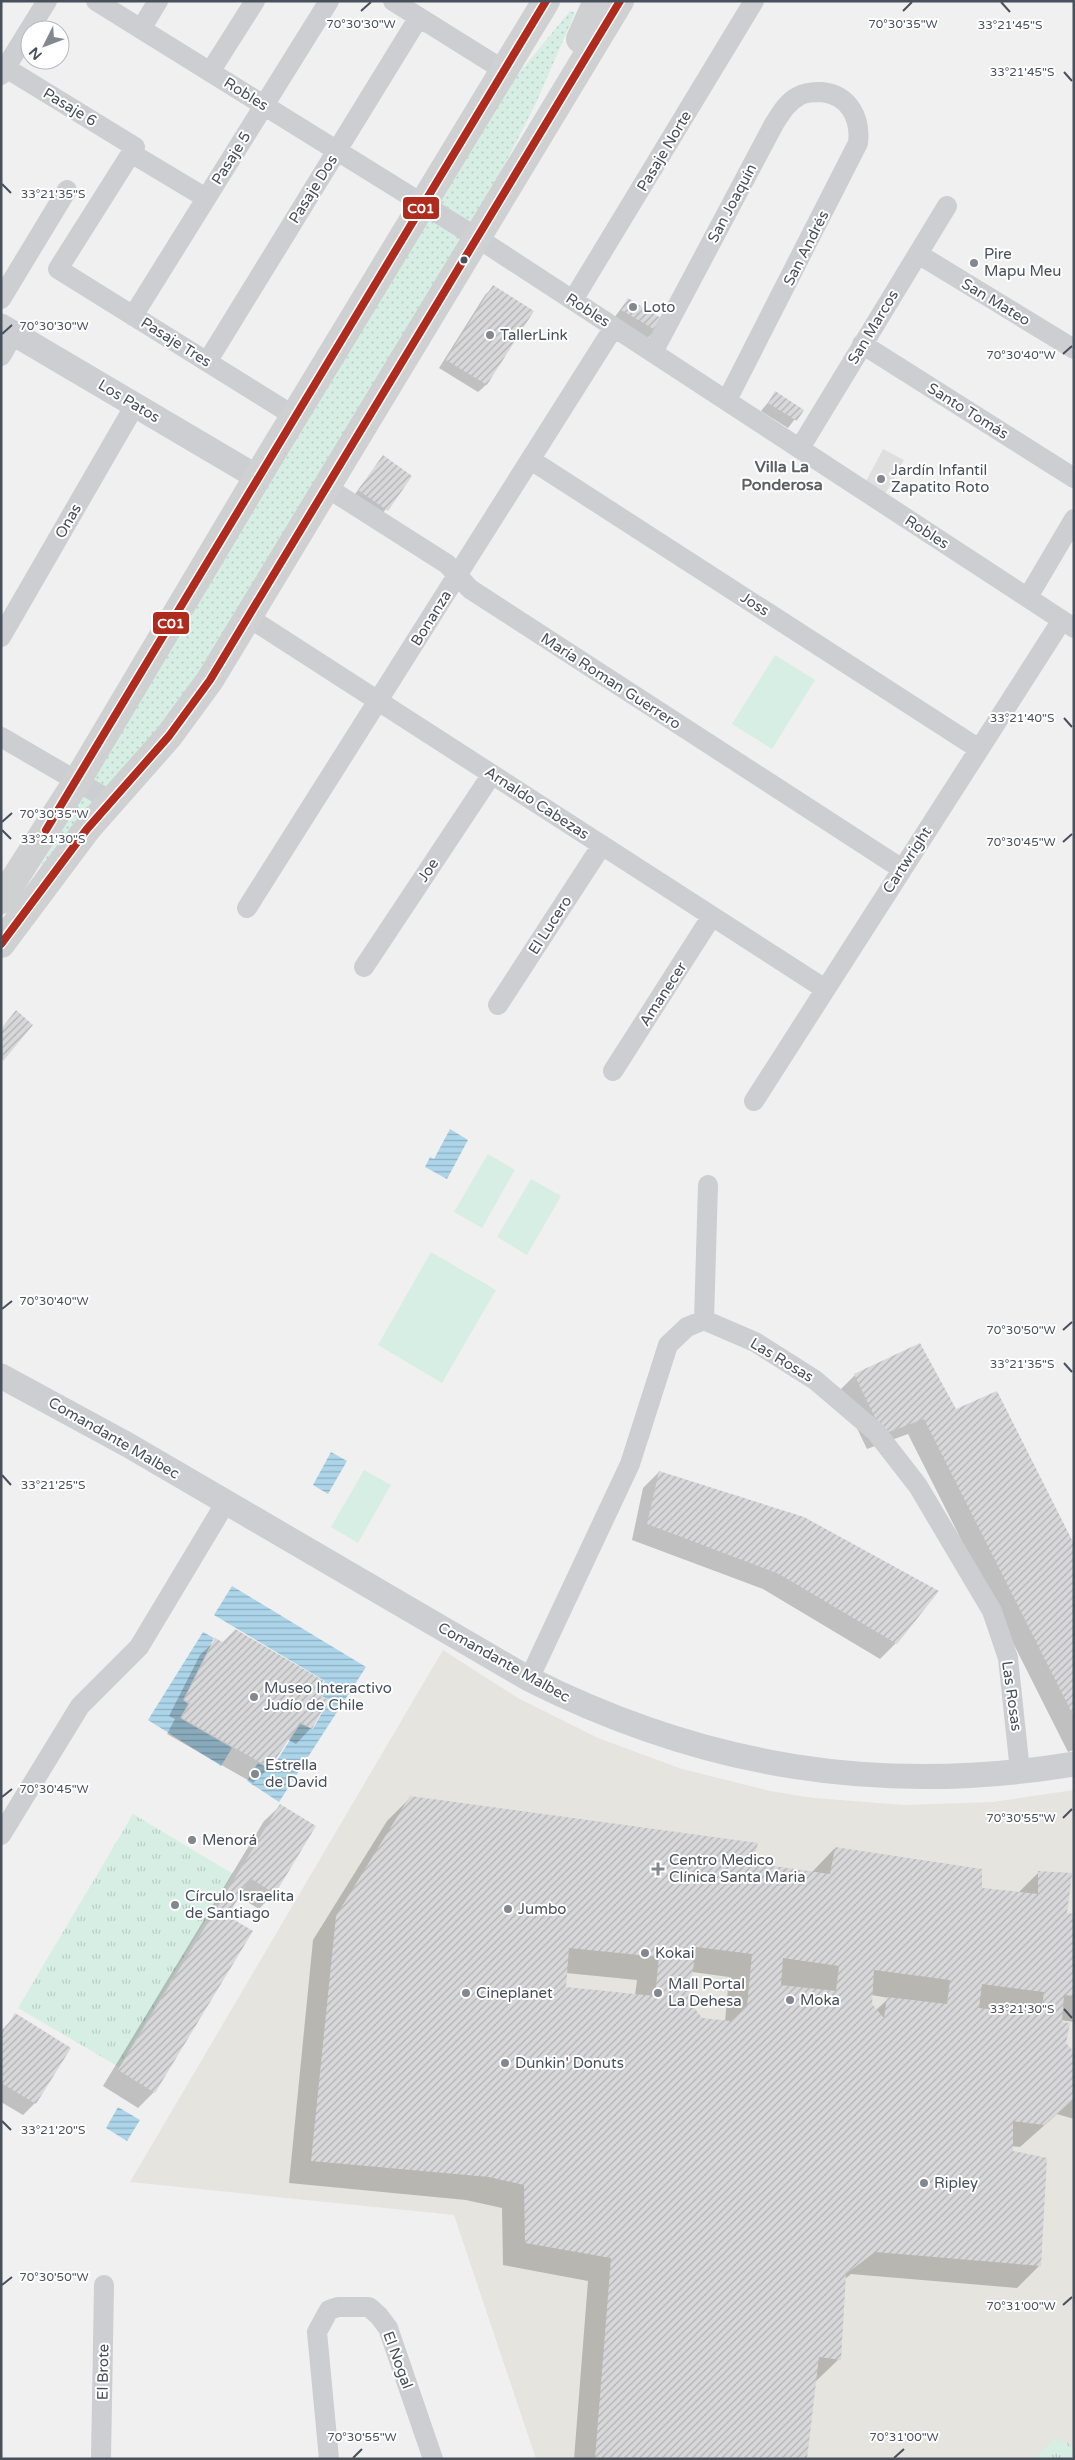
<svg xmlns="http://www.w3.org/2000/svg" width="1075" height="2460" font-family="'Varela Round',sans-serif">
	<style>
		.commercial { fill: #e5e4de }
		.education { fill: #dfdfe0 }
		.grass { fill: url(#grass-tufts) }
		.park { fill: url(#park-dots) }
		.pitch { fill: #d6eee3 }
		.water { fill: url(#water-rules) }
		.shadow { fill: #0003; fill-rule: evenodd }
		.building { fill: url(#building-hatch); fill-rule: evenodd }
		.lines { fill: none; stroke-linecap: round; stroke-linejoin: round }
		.minor { stroke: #ccced1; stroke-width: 20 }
		.tertiary { stroke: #ccced1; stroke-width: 25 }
		.secondary { stroke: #ced0d2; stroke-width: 28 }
		.bus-1-casing { stroke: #fff; stroke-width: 11 }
		.bus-1 { stroke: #af2b1e; stroke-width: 8 }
		.ticks { fill: none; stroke: #48505c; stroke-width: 2 }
		.bus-dot { fill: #48505c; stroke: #fff; stroke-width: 2 }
		.poi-dot { fill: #838890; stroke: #fff; stroke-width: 2 }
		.labels { text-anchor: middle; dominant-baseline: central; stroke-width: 4; stroke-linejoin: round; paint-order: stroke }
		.street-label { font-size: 15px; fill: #48505c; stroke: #fff }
		.poi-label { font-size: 15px; fill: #48505c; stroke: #fff; text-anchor: start }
		.neighbourhood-label { font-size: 16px; font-weight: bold; fill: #5c5f64; stroke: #fff }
		.ticks-label { font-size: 12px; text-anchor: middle; fill: #48505c; stroke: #fff; stroke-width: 4; stroke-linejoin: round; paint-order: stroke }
		.line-badge { stroke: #fff; stroke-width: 2 }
		.badge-label { font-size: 14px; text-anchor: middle; font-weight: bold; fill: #fff }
	</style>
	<defs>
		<pattern id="grass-tufts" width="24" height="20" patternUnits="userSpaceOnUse" patternTransform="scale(1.25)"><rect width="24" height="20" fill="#d6eee3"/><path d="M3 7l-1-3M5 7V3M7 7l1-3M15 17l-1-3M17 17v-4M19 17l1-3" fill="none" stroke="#b9cec5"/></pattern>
		<pattern id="park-dots" width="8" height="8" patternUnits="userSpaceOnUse" patternTransform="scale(1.25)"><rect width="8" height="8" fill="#d6eee3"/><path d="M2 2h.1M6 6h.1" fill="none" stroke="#b9cec5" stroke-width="1.8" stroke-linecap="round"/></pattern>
		<pattern id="water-rules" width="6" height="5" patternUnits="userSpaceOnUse" patternTransform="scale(1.25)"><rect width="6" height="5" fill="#acd5ea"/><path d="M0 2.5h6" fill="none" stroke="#8eafc1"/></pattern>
		<pattern id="building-hatch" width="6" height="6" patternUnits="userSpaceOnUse" patternTransform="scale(1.25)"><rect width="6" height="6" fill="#d8d8da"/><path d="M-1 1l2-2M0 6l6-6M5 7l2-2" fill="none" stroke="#b1b2b4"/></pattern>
	</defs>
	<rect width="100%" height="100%" fill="#f1f0f0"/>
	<path class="commercial" d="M443,1650l75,48 80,40 84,31 88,22 44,7 90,7 89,-3 81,-12v669h-538l-82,-244 -324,-33z"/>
	<path class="education" d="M883,449l21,11 -20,36 -20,-11z"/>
	<path class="grass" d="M133,1814l100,60 -114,193 -101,-59z
		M1054,2439l15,4 5,8v8h-40z"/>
	<path class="park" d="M570,11l5,2 -39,90 -55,108 -321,526 -147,178 121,-214 376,-617z"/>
	<path class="pitch" d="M775,655l40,25 -43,69 -40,-25z
		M488,1154l27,16 -33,58 -28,-16z
		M531,1179l30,17 -34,59 -30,-18z
		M431,1252l65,38 -54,93 -64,-38z
		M364,1470l27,15 -33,58 -27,-16z"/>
	<path class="water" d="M450,1129l18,11 -21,39 -22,-12 5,-10 4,2z
		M331,1452l16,9 -19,33 -15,-9z
		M232,1586l134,81 -87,135 -32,-21 11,-18 13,7 29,-46 13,5 16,-29 -11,-6 7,-13 -111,-66z
		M203,1632l11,6 -31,62 5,4 -8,14 52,30 -11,18 -73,-46z
		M118,2107l22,13 -13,21 -21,-13z"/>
	<path class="shadow" d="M493,287l39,24 -46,74 -8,7 -39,-24 46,-73z
		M628,299l28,31 -8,8 -34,-20z
		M776,393l26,17 -14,18 -27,-17z
		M383,457l28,19 -32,42 -27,-20z
		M31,1025l-30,36v-32z
		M855,1375l101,36 118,136v203l-6,2 -160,-318 -41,15 -28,-58z
		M659,1472l278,120 -41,51 -16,16 -117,-70 -131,-49 11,-52z
		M235,1630l81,64 -5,34 -15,16 -9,-5 -18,29 -16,15 -86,-49 8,-15 -6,-3 31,-61 16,-15 6,3z
		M411,1797l339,67 62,8 23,-24 146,41 37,4 21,-21 27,42 8,1v107l-14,-2 5,23 9,11v65l-17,-5 -37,33 -9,-1 29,119 -23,23 -166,-14 -6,5 -6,80 -24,23 -9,77h-232l14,-178 -85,-16 -1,-57 -36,-8 -177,-17 24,-243 74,-119zM692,1972l37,5 -4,45 -23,-3 -14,-17zM566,1973l71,7 -2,15 -71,-7zM871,1995l18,3 -13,12 -6,-6z
		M280,1806l-6,87 -15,16 -21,-13 -12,20 -72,176 -16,16 -35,-22 161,-265z
		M16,2015l53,33 -34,55 -12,12 -22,-13v-71z"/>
	<path class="building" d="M493,285l41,26 -47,74 -41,-25z
		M628,298l36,22 -7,11 -36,-21z
		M775,391l29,19 -7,11 -29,-18z
		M383,455l29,21 -24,35 -30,-21z
		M16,1010l17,15 -30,36 -2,-32z
		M920,1343l36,66 41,-18 77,153v173l-150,-298 -41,15 -29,-60z
		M659,1471l145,46 135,74 -42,53 -118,-70 -132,-50z
		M235,1629l89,52 -7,13 11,6 -16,29 -12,-7 -30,46 -88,-50 8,-15 -6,-3 31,-62 11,6z
		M410,1796l348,47 -6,20 78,11 5,-27 147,22v19l56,6v-23l34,2 -5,40 7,1v82l-10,-1 -2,27 8,1 -4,20 8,9v47l-30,26 -31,-4v30l34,7 -6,108 -166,-14 -29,22 -5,86 -22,-3 -12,102h-212l16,-201 -86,-15 -1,-58 -35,-8 -178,-16 25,-245zM696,1947l56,7 -5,52 -16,15 -29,-3 -13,-17zM569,1948l90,9 -4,39 -89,-9zM783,1958l56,8 -3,25 -55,-6zM874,1970l76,10 -3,24 -60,-7 -3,21 -12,-14zM982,1984l62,8 -3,23 -62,-7z
		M280,1804l36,22 -41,68 -25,-16 -22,38 25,15 -98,162 -37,-23z
		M15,2013l56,35 -35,56 -35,-21v-47z"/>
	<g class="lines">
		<path class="minor" d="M96,1l380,236 598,391
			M393,1l112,70
			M141,29l17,-28
			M6,68l129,79 -77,122 236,147
			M210,72l45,-71
			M1,75l46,-74
			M131,153l75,45
			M918,254l156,95
			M1,299l66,-109
			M573,300l181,-299
			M133,316l196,-315
			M862,344l212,134
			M653,352l121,-228c7,-11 13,-22 25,-28 6,-4 17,-4 23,-4 27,3 39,26 36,51l-131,257
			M1,356l13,-23
			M207,362l212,-345
			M800,448l147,-242
			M531,460l448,289
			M326,487l121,77 23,25 432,280
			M1028,597l46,-78
			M248,617l577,372
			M1,637l134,-232
			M1,737l110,64
			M247,908l367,-581
			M364,967l128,-193
			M498,1005l104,-160
			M613,1071l99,-155
			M754,1101l308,-481
			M704,1320l4,-135
			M529,1679l101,-215 38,-119 19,-18 17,-7 51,22 60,38 61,52 42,54 74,125 16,47 12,113
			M1,1835l79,-129 59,-59 87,-145
			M101,2459l3,-174
			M329,2459l-12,-127 12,-22 9,-3h31l10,9 9,12 45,131"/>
		<path class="tertiary" d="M1,326l256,151
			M1,1376l127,69 401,234c175,88 351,117 545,85"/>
		<path class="secondary" d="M580,39l17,-38
			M1,900l76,-119 190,-320 279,-460
			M1,944l86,-115 82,-93 41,-56 410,-679"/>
		<defs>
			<path id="bus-1" d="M46,830l500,-829
				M1,944l86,-115 82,-93 41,-56 410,-679"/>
		</defs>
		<use href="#bus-1" class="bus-1-casing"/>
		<use href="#bus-1" class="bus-1"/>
	</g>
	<path class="ticks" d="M1001,2l9,10M361,11l10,-9M903,11l9,-9M1064,72l8,9M2,184l9,9M2,334l10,-9M1063,354l9,-8M1064,718l8,9M2,822l10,-9M2,830l9,9M1063,842l9,-8M2,1309l10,-8M1063,1330l9,-8M1064,1363l8,9M2,1475l9,10M2,1797l10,-8M1063,1818l9,-9M1064,2009l8,9M2,2121l9,9M2,2285l10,-8M1063,2305l9,-8M353,2458l9,-9M894,2458l10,-9"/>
	<circle class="bus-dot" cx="464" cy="260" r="4.5"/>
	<g class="poi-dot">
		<circle cx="974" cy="263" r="5"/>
		<circle cx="633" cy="307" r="5"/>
		<circle cx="490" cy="335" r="5"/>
		<circle cx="881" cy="479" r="5"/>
		<circle cx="254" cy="1697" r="5"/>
		<circle cx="255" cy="1774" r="5"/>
		<circle cx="192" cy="1840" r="5"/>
		<path d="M655.5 1861.5h5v5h5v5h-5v5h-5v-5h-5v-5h5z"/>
		<circle cx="175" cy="1905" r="5"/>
		<circle cx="508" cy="1909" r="5"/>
		<circle cx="645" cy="1953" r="5"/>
		<circle cx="466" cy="1993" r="5"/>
		<circle cx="658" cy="1993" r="5"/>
		<circle cx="790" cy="2000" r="5"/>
		<circle cx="505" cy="2063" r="5"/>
		<circle cx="924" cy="2183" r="5"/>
	</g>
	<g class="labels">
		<g class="street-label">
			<text transform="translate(246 94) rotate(32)">Robles</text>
			<text transform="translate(70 107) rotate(31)">Pasaje 6</text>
			<text transform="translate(664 151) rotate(-59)">Pasaje Norte</text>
			<text transform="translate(231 158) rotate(-58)">Pasaje 5</text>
			<text transform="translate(313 189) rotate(-58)">Pasaje Dos</text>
			<text transform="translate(732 203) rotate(-62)">San Joaquín</text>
			<text transform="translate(806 248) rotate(-63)">San Andrés</text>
			<text transform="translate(996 302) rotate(31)">San Mateo</text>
			<text transform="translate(588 310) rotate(33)">Robles</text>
			<text transform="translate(873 327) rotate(-59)">San Marcos</text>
			<text transform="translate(176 342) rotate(32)">Pasaje Tres</text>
			<text transform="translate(129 401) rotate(31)">Los Patos</text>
			<text transform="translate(968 411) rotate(32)">Santo Tomás</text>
			<text transform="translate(68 521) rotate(-60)">Onas</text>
			<text transform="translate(927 532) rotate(33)">Robles</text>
			<text transform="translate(755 604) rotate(33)">Joss</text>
			<text transform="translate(431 618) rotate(-58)">Bonanza</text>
			<text transform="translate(611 681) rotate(33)">María Roman Guerrero</text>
			<text transform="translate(537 803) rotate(33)">Arnaldo Cabezas</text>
			<text transform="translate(907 860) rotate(-57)">Cartwright</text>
			<text transform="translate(428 870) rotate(-56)">Joe</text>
			<text transform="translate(550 925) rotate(-57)">El Lucero</text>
			<text transform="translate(663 994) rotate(-57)">Amanecer</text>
			<text transform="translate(782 1360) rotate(31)">Las Rosas</text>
			<text transform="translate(114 1438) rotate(30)">Comandante Malbec</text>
			<text transform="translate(504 1662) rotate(29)">Comandante Malbec</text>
			<text transform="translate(1012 1696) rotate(82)">Las Rosas</text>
			<text transform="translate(398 2360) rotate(70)">El Nogal</text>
			<text transform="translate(103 2372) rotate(-89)">El Brote</text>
		</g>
		<g class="poi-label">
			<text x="984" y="254">Pire<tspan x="984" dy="17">Mapu Meu</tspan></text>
			<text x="643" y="307">Loto</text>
			<text x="500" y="335">TallerLink</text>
			<text x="891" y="470">Jardín Infantil<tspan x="891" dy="17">Zapatito Roto</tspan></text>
			<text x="264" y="1688">Museo Interactivo<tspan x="264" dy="17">Judío de Chile</tspan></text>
			<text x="265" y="1765">Estrella<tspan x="265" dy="17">de David</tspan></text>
			<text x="202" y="1840">Menorá</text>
			<text x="669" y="1860">Centro Medico<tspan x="669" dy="17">Clínica Santa Maria</tspan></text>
			<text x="185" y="1896">Círculo Israelita<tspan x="185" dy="17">de Santiago</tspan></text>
			<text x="518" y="1909">Jumbo</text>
			<text x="655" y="1953">Kokai</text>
			<text x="668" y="1984">Mall Portal<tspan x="668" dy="17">La Dehesa</tspan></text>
			<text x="476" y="1993">Cineplanet</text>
			<text x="800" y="2000">Moka</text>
			<text x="515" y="2063">Dunkin' Donuts</text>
			<text x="934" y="2183">Ripley</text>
		</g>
		<g class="neighbourhood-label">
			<text x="782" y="467">Villa La<tspan x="782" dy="18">Ponderosa</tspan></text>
		</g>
	</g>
	<g class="ticks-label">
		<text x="361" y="28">70°30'30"W</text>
		<text x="903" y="28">70°30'35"W</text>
		<text x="1010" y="29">33°21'45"S</text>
		<text x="1022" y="76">33°21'45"S</text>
		<text x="53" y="198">33°21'35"S</text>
		<text x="54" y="330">70°30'30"W</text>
		<text x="1021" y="359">70°30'40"W</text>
		<text x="1022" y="722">33°21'40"S</text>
		<text x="54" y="818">70°30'35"W</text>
		<text x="53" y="843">33°21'30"S</text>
		<text x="1021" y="846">70°30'45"W</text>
		<text x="54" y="1305">70°30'40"W</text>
		<text x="1021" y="1334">70°30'50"W</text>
		<text x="1022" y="1368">33°21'35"S</text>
		<text x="53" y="1489">33°21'25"S</text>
		<text x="54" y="1793">70°30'45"W</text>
		<text x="1021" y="1822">70°30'55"W</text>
		<text x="1022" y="2013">33°21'30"S</text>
		<text x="53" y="2134">33°21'20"S</text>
		<text x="54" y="2281">70°30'50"W</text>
		<text x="1021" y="2310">70°31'00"W</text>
		<text x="362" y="2441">70°30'55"W</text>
		<text x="904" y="2441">70°31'00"W</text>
	</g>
	<g class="line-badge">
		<rect x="402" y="196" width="38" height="24" rx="5" fill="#af2b1e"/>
		<rect x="152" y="611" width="38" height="24" rx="5" fill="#af2b1e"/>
	</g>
	<g class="badge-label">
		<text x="421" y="213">C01</text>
		<text x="171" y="628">C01</text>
	</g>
	<rect width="1075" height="2460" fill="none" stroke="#48505c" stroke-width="5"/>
	<g transform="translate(45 45) rotate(228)"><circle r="24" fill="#ffffff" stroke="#b6b9be"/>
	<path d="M0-4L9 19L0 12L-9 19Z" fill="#838890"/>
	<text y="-8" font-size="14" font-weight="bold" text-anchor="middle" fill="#48505c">N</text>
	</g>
</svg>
